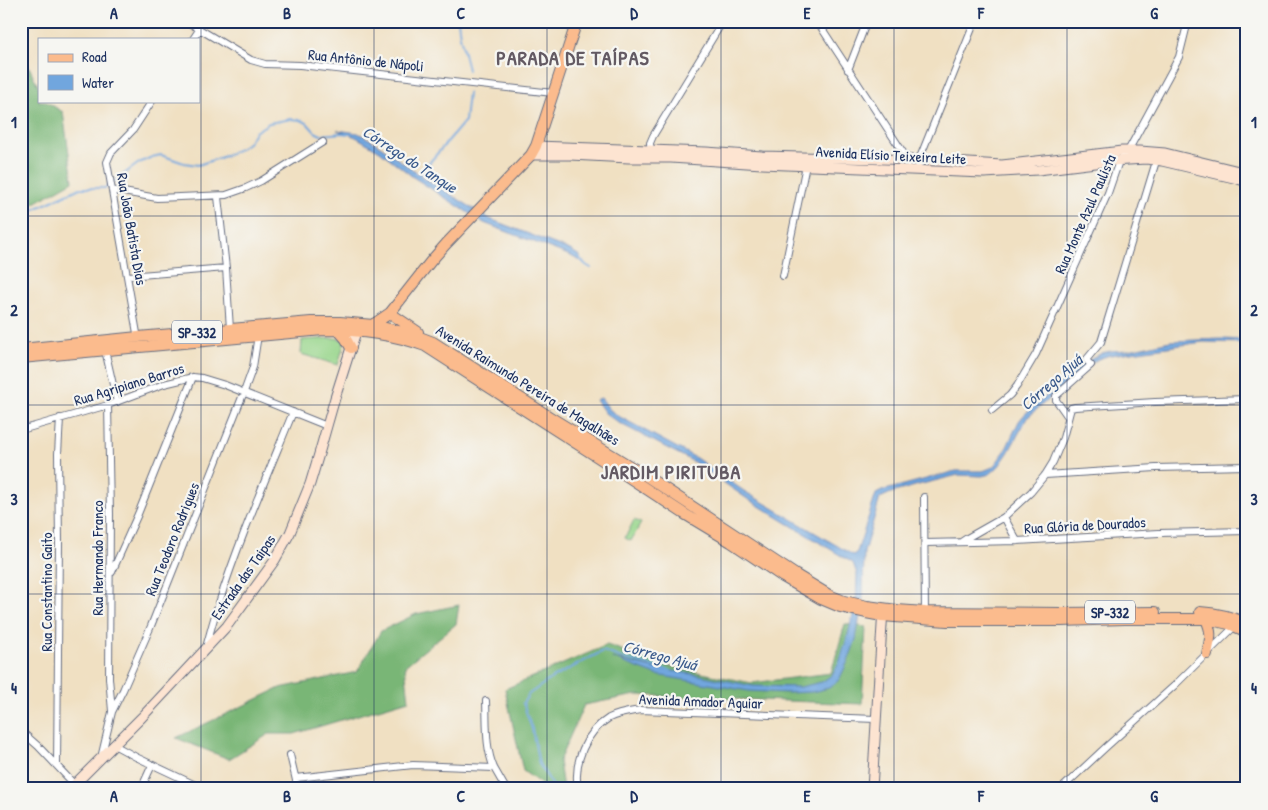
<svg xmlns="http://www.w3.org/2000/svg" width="1268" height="810" font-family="'Patrick Hand',sans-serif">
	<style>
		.green { fill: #97d58a; stroke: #598274 }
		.forest { fill: #79b676; stroke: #4a726a }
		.water { fill: #71a6de; stroke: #466a9e }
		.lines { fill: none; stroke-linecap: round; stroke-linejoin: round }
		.stream { stroke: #71a6de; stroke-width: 2 }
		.street-casing { stroke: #666d81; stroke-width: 8 }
		.secondary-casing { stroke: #666d81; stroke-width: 11 }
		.primary-casing { stroke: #666d81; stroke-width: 12 }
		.street { stroke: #fff; stroke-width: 6 }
		.secondary { stroke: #fde4d1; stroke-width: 9 }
		.primary { stroke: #fbbb8d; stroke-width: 10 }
		.grid { fill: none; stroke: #1b2f5e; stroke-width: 1; stroke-opacity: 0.55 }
		.labels { text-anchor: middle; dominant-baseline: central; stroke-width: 4.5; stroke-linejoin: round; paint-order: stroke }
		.shield { fill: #f6f6f2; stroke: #5d6b8a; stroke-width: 1 }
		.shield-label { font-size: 14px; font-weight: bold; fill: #1b2f5e }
		.street-label { font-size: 15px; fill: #1b2f5e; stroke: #f6f6f2 }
		.water-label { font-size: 16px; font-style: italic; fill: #39598b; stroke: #f6f6f2 }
		.district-label { font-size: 20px; font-weight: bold; letter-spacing: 1px; fill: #635a63; stroke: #f6f6f2 }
		.neatline { fill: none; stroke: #1b2f5e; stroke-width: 2 }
		.grid-label { font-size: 16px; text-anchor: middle; font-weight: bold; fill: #1b2f5e }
	</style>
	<rect width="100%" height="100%" fill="#f6f6f2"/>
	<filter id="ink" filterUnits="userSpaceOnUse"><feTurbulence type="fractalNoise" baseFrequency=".02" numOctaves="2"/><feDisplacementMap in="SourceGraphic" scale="10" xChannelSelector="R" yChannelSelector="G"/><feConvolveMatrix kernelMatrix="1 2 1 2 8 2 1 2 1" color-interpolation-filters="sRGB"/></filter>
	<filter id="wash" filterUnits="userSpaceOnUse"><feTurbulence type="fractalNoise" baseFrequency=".0096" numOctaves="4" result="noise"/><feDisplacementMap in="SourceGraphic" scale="20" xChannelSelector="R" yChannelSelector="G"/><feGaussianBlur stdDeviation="1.12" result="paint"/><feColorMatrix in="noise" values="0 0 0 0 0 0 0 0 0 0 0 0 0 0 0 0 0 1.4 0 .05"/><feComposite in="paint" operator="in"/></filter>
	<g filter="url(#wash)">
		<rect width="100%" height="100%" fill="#f0e0c2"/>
		<path class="green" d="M334,338l10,2v4l-6,21 -37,-11 1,-14z
			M634,520l7,3 -10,18 -6,-3z"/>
		<path class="forest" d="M21,50l18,38v13h6l18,11 10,69 -52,30z
			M459,605l-3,19 -51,42 4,34 -115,34h-25l-40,25 -53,-21 104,-50 77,-16 24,-41 35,-17z
			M845,624l21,3 -4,77 -226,-9 -52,10 -25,56 4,28h-15l-25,-18 -18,-82 102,-44 60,21 85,17 79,-10z"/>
		<path class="water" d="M337,130l21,3 13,7 15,10 17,13 18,13 69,43 80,31 10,6v4h-2l-7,-4 -87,-33 -71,-46 -33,-26 -24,-14z
			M1221,339l26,1v3l-44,-1 -93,13 -12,4 -13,8 -58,51 -19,35 -9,13 -9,8 -8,2 -24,-1 -36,9 -31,9 -11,5 -16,54 -1,45 -7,42 -7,20 -10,21 -10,8 -17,4 -24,1 -39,-2 -93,-16 -44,-17 41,10 46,7 54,11 47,1 22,-5 11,-8 7,-14 7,-22 9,-34 1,-30 -4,-11 -107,-65 -52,-36 -77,-40 -12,-9 -9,-13 5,-2 9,12 10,7 76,41 48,33 109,64 4,-3 19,-58 6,-3 18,-5 56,-15h27l10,-4 12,-16 14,-30 6,-7 24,-20 30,-28 23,-13 9,-2 18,-1 41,-9z"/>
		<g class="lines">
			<path class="stream" d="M458,21l2,15 8,34
				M418,176l47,-55 3,-28
				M26,213l54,-25h25l34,-25 13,-6 9,-2 23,8 14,2 27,-9 16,-8 8,-6 6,-10 14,-9 22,-4 10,1 6,3 8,9 6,3 21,-2 8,1
				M579,258l7,7 5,3
				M555,789l-16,-25 -7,-35 -9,-26 6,-9 23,-16 51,-27 16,6 52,14"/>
		</g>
	</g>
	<g filter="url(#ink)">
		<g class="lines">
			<defs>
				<path id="street" d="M186,21l65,39 14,4 35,1 253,28
					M817,21l91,139v3
					M193,39l6,-9
					M848,70l19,-49
					M651,154l-1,-11 3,-7 70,-115
					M918,170l1,-10 56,-139
					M112,190l45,8 69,-3 20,-7 15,-7 62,-39
					M218,197l8,71 4,61
					M128,276l98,-8
					M783,276l23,-111
					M138,339l-31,-177 4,-9 22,-23 19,-29
					M105,350l12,52
					M108,405l2,109 -1,164 3,33
					M992,410l18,-15 7,-9 19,-32 72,-161 11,-32 9,-10 51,-94 9,-36
					M1068,417l-12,-17v-4l35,-31 -5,-5 15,-18 56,-184
					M21,430l87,-25 56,-21 29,-7 9,1 23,7 102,41
					M1045,475l111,-7 91,-2
					M924,497l1,117
					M1004,517l13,24
					M961,542l6,-4 37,-21 27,-25 14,-17 8,-13 10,-24 8,-30 4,-1 80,-5 92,-3
					M925,543l92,-2 142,-8 88,-2
					M112,572l26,-58 55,-137
					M206,647c4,-13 7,-27 12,-41 21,-66 49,-130 75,-194
					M486,701c1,22 -1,47 8,67 4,7 8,14 12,21
					M21,731l17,15 36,38 1,3
					M114,745l22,12 68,32
					M290,755l8,34
					M101,758l11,-46 11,-22 28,-64 93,-234 9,-25 5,-32
					M57,766l2,-224 -1,-88 2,-36
					M296,778l117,-13 81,3
					M141,789l11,-24
					M578,789c-5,-27 8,-57 31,-71 10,-5 20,-6 31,-8l236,9
					M1061,789l45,-42 68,-61 62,-61"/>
				<path id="secondary" d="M536,146l170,6 56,4 157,4 83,5 120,-14h18l25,2 82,20
					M531,155h39l59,3h42l91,6 222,9 54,-3 74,-9 34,-2 16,2 76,18 9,3
					M70,789l72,-72 85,-91 48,-66 15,-27 20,-49 9,-30 16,-56 21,-66
					M872,789l11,-180"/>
				<path id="primary" d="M390,313l28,19
					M371,326l19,-13 41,-52 15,-17 85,-89 5,-9 34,-104 7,-21
					M339,331l7,8 5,9
					M21,349l117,-12 173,-15h29l33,3 39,9 21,8 117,75 93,57 153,101 33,20 15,6 23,5 30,4 28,2 136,1 94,-1
					M21,358l302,-28c34,0 70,4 102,16l185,119 73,48 48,29 52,35 38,22 19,8 26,6 16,3 65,5h114l64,-2h81l23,5 18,8
					M1200,612c16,1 32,4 47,12
					M1206,619c7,16 4,19 1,35"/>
			</defs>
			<use href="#street" class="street-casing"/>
			<use href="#secondary" class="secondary-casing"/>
			<use href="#primary" class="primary-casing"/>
			<use href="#street" class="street"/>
			<use href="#secondary" class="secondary"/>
			<use href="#primary" class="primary"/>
		</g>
	</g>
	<path class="grid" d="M201,21v768M374,21v768M547,21v768M721,21v768M894,21v768M1067,21v768M21,216h1226M21,405h1226M21,594h1226"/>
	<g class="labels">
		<g class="shield">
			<rect x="172" y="320.5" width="50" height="23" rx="4"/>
			<rect x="1085" y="600.5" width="50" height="23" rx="4"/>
		</g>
		<g class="shield-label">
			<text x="197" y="332">SP-332</text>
			<text x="1110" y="612">SP-332</text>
		</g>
		<g class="street-label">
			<text transform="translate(366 60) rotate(6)">Rua Antônio de Nápoli</text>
			<text transform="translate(891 155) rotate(3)">Avenida Elísio Teixeira Leite</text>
			<text transform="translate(1085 214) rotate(-66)">Rua Monte Azul Paulista</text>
			<text transform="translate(132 229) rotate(80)">Rua João Batista Dias</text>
			<text transform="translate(129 384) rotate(-17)">Rua Agripiano Barros</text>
			<text transform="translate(528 385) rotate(32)">Avenida Raimundo Pereira de Magalhães</text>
			<text transform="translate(1085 525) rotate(-3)">Rua Glória de Dourados</text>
			<text transform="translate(172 539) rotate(-68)">Rua Teodoro Rodrigues</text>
			<text transform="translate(97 558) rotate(-90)">Rua Hermando Franco</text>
			<text transform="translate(243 577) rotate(-55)">Estrada das Taipas</text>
			<text transform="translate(46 592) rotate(-90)">Rua Constantino Gaito</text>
			<text transform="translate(701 701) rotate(2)">Avenida Amador Aguiar</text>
		</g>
		<g class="water-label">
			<text transform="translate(410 159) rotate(33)">Córrego do Tanque</text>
			<text transform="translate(1051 382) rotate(-41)">Córrego Ajuá</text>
			<text transform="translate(660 655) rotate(15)">Córrego Ajuá</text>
		</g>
		<g class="district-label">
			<text x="573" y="57">PARADA DE TAÍPAS</text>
			<text x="671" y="471">JARDIM PIRITUBA</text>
		</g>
	</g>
	<rect width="1268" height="810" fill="none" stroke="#f6f6f2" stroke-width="55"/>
	<rect x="38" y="38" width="162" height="65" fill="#f6f6f2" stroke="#9ea6b7"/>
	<rect x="48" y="54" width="25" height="8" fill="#fbbb8d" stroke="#9ea6b7"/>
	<text x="82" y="62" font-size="15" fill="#1b2f5e">Road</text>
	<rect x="48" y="75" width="25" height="15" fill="#71a6de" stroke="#9ea6b7"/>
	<text x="82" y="88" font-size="15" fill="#1b2f5e">Water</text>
	<rect x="28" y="28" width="1212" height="754" class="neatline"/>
	<g class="grid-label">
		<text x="114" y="19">A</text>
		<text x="287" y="19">B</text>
		<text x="461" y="19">C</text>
		<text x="634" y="19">D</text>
		<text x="807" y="19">E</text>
		<text x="981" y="19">F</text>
		<text x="1154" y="19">G</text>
		<text x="14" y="128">1</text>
		<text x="1254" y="128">1</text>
		<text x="14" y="316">2</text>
		<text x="1254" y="316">2</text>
		<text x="14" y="505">3</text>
		<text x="1254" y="505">3</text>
		<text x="14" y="694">4</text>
		<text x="1254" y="694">4</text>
		<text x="114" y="802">A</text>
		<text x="287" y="802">B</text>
		<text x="461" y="802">C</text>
		<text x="634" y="802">D</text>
		<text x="807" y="802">E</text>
		<text x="981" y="802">F</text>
		<text x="1154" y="802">G</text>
	</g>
</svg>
